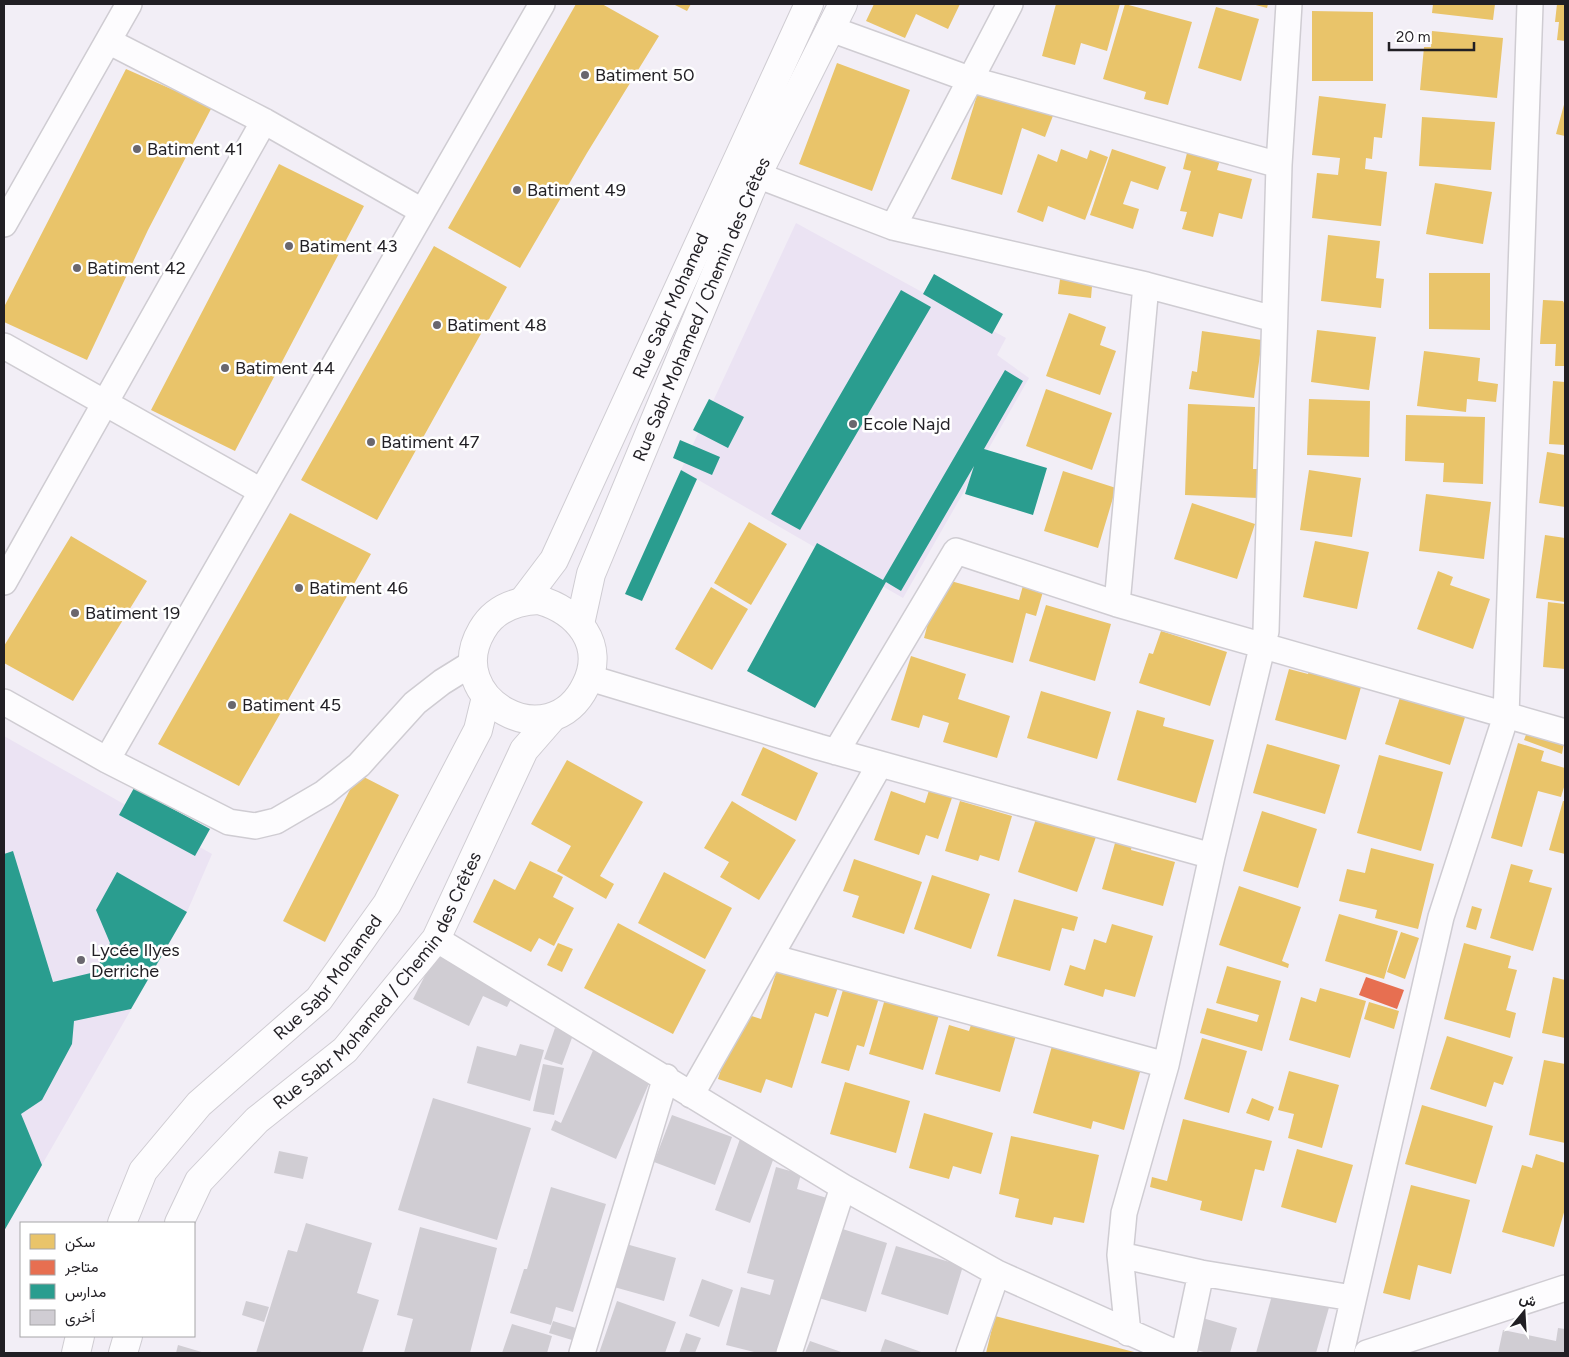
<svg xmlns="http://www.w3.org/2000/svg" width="1569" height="1357" font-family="Figtree,Vazirmatn,sans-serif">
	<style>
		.built { fill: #ebe3f3 }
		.homes { fill: #e9c46a }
		.shops { fill: #e76f51 }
		.schools { fill: #2a9d8f }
		.building { fill: #d0cdd3 }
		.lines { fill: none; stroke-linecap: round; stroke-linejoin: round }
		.minor-casing { stroke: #cfccd2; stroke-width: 28 }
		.secondary-casing { stroke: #cfccd2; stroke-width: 30 }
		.minor { stroke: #fdfcfe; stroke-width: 25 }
		.secondary { stroke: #fdfcfe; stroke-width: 28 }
		.poi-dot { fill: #6a676e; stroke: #fff; stroke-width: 2 }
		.labels { text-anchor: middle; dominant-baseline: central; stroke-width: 5; stroke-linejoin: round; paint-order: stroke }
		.poi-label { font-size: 18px; fill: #211f24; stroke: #fff; text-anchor: start }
		.street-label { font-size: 18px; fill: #211f24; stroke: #fff }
	</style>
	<rect width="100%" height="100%" fill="#f2eef6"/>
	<path class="built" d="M796,223l210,115 -9,17 32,23 -126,220 -222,-128z
		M4,736l208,118 -25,58 -183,319z"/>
	<path class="homes" d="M576,4h26l57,32 -72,117 -67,115 -72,-40z
		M673,4h18l-4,7z
		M874,4h86l-12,25 -32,-15 -11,24 -39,-17z
		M1056,4h64l-13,47 -26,-8 -6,22 -33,-9z
		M1125,4l67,18 -24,83 -24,-6 2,-7 -43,-13z
		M1252,4h16l-1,4z
		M1433,4h62l-2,16 -61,-7z
		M1557,4h8v37l-8,-1 2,-18h-4z
		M1216,7l43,12 -18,62 -43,-13z
		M1312,11l61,1v69h-61z
		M1432,31l71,7 -6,60 -77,-8 4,-43h7z
		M837,63l73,27 -38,101 -73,-27z
		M126,69l86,38 -64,123 -61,130 -83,-38v-15z
		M978,92l76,21 -9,24 -23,-9 -20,67 -51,-16z
		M1319,96l67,8 -4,34 -8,-1 -2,22 -6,-1 -1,11 22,3 -6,54 -69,-8 5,-45 21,2 2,-17 -28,-3z
		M1565,101v35l-9,-2z
		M1422,117l73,5 -4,48 -72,-4z
		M1190,141l33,9 -6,20 35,9 -10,40 -23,-6 -6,24 -31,-8 5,-17 -7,-1 11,-40 -8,-2z
		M1061,149l26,10 3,-9 18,7 -23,63 -37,-14 -5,16 -26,-10 21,-58 19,8z
		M1112,149l54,18 -8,23 -27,-9 -8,23 16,5 -6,20 -43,-14z
		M279,164l85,42 -129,245 -84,-41z
		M1435,183l57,9 -9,52 -57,-10z
		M1328,235l52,6 -4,37 8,1 -3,29 -60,-7z
		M434,246l73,41 -130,233 -76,-40z
		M1061,272l32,3 -2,23 -33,-4z
		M1429,273h61v57l-61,-1z
		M1543,300l20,1 2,4v61h-10l1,-22h-16z
		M1069,313l37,14 -6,18 16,6 -16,44 -54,-19z
		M1317,330l59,7 -7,53 -58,-8z
		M1202,331l60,9 -8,58 -65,-9 3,-18 5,1z
		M1424,351l56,7 -2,23 20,3 -2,18 -29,-3 -1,13 -49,-6z
		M1553,381l12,1v63l-16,-1z
		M1046,389l66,24 -20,57 -66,-24z
		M1309,399l61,2 -1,56 -62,-2z
		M1188,404l67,3 -2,62h6l-1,29 -73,-3z
		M1406,415l79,2 -2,67 -40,-2 1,-19 -39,-2z
		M1547,452l18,3v52l-26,-4z
		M1309,470l52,8 -9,59 -52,-7z
		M1063,471l53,17 -18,60 -54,-17z
		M1426,494l65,8 -7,57 -65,-8z
		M1192,503l63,21 -18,55 -63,-20z
		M290,513l81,41 -132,232 -81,-42z
		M749,522l38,22 -36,61 -37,-22z
		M1545,535l20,3v64l-29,-4z
		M71,536l76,45 -74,120 -69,-38v-17z
		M1315,541l54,11 -12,57 -54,-12z
		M1438,571l15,6 -3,8 40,14 -17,50 -56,-20z
		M940,578l79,22 5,-18 20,6 -8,28 -10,-3 -13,50 -89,-25z
		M711,587l37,22 -36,61 -37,-21z
		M1548,602l17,2v65l-22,-2z
		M1046,605l65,19 -16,57 -66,-20z
		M1161,631l66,21 -17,54 -71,-23 10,-30 4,1z
		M911,656l55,18 -8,25 52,17 -13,42 -54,-16 6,-19 -26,-8 -4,13 -28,-8z
		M1311,665l52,15 -17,60 -71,-20 14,-51 19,5z
		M1403,688l65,20 -18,57 -65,-21z
		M1041,691l70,21 -14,47 -70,-21z
		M1137,710l28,8 -2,8 51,14 -18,63 -79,-23z
		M1530,724l35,13 -3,17 -38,-14z
		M1518,743l26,8 -3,10 24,7v16l-4,13 -23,-6 -16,56 -31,-9z
		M1267,744l73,21 -15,49 -72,-21z
		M763,747l55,26 -22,48 -55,-26z
		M1379,755l64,17 -22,79 -64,-18z
		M567,760l76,42 -43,74 14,8 -8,15 -49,-28 14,-25 -40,-22z
		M358,774l41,21 -74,147 -42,-21z
		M932,781l23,8 -17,50 -12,-4 -7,20 -45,-15 17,-49 34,12z
		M732,801l64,39 -37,60 -39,-23 9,-15 -25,-14z
		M960,801l52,15 -13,45 -19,-6 -2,6 -33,-10z
		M1563,801h2v53l-16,-4z
		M1262,811l55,18 -19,59 -55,-17z
		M1037,816l59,21 -19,55 -59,-20z
		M1117,836l16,4 -2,10 44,12 -12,44 -61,-17z
		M1371,848l63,16 -16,65 -43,-11 2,-8 -38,-9 8,-32 18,4z
		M854,859l68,23 -18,52 -52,-17 7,-21 -16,-5z
		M530,861l33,16 -10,20 21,11 -20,38 -15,-8 -8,14 -58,-30 21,-43 21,11z
		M1511,864l22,6 -4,12 23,6 -19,63 -43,-13z
		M664,872l68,36 -27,51 -67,-36z
		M932,875l58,19 -19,55 -57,-20z
		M1239,886l62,21 -19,54 7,3 -1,4 -69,-23z
		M1014,899l64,18 -4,14 -12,-3 -12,43 -53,-15z
		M1472,906l10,3 -6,21 -10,-3z
		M1339,914l59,17 -14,48 -59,-18z
		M618,923l88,47 -33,64 -89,-46z
		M1112,924l41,12 -18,61 -30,-8 -2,8 -39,-12 6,-20 15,5 9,-31 12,4z
		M1401,932l18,6 -14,41 -18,-7z
		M558,943l15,6 -11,23 -15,-7z
		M1464,943l47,13 -3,12 9,2 -11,40 10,3 -6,25 -66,-19z
		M780,961l60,20 -12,36 -13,-4 -23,75 -26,-9 -5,14 -43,-14 21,-67 22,7z
		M1227,966l54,15 -19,70 -62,-18 7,-25 50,14 2,-7 -43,-12z
		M1553,977l12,3v58l-23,-5z
		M846,980l35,11 -17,56 -7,-2 -8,26 -28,-8z
		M1320,988l46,13 -16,57 -61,-18 12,-43 15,5z
		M887,992l54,16 -18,62 -54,-16z
		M1369,1002l30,9 -5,18 -30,-10z
		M973,1019l44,13 -17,60 -65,-18 14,-49 20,6z
		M1447,1036l66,21 -10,28 -9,-3 -8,25 -56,-18z
		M1202,1038l45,13 -18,62 -45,-14z
		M1052,1046l90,19 -18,65 -31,-9 -2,8 -58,-16z
		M1544,1060l21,4v79l-36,-8z
		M1289,1071l50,14 -17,63 -34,-10 6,-24 -16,-4z
		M845,1082l65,19 -14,52 -66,-19z
		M1252,1098l22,9 -5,14 -23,-8z
		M1422,1105l71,21 -17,58 -71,-20z
		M924,1113l69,20 -12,41 -28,-8 -4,13 -40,-11z
		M1183,1119l89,22 -8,30 -9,-2 -13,52 -42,-11 2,-9 -52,-14 2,-10 15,4z
		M1011,1136l88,19 -15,68 -30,-6 -2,8 -37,-8 4,-18 -20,-5z
		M1297,1149l56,16 -17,58 -55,-16z
		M1536,1154l29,9v46l-11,38 -52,-15 20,-67 10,3z
		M1411,1185l59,15 -19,74 -33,-9 -8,35 -27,-7z
		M995,1316l143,37h-152z"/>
	<path class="shops" d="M1366,977l38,13 -7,19 -38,-14z"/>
	<path class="schools" d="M934,274l69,40 -11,20 -69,-40z
		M901,290l30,17 -131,223 -29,-16z
		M1005,370l18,11 -39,68 63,19 -14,47 -68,-21 9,-28 -73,125 -15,-9 -71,126 -68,-37 70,-128 66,37z
		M709,399l35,18 -16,31 -35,-18z
		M680,440l40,17 -8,18 -39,-17z
		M681,470l16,9 -55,122 -17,-7z
		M134,788l76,41 -15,27 -76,-41z
		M13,851l40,131 42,-10 15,-29 -14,-33 21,-38 70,40 -56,97 -57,12 -2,23 -30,56 -21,14 21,51 -38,66v-377z"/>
	<path class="building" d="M438,950l79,38 -10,19 -24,-11 -14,30 -56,-27z
		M555,1028l18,7 -11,30 -18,-6z
		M520,1044l24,6 -14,51 -63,-18 10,-37 39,10z
		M595,1046l59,26 -38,87 -65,-29 4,-10 6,3z
		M543,1064l21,4 -10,47 -21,-4z
		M433,1098l98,30 -34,112 -99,-30z
		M672,1115l60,22 -17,48 -61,-23z
		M740,1139l36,13 -26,71 -35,-13z
		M279,1151l29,6 -5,22 -29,-6z
		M776,1167l25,7 -4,15 30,9 -43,155h-26l-32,-8 15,-58 29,8 4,-15 -27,-7z
		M551,1187l55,17 -33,108 -17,-5 -5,18 -41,-12 14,-44h3z
		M306,1223l66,20 -15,50 22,7 -17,53h-106l32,-103 9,2z
		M833,1226l54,17 -21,69 -54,-16z
		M420,1227l77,21 -27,105h-66l9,-34 -16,-4z
		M626,1244l50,14 -12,43 -50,-14z
		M896,1246l67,20 -15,49 -67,-21z
		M702,1279l31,11 -14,37 -30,-11z
		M1274,1288l56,16 -14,49h-60z
		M246,1301l23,6 -5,15 -22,-7z
		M617,1301l59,21 -11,31h-66z
		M1199,1317l38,11 -7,25h-23l-17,-5z
		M553,1321l23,7 -4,12 -23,-7z
		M512,1324l40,12 -5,17h-45z
		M1558,1328l7,1v24h-67l5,-23 53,11z
		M686,1333l15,5 -6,15h-16z
		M885,1339l39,14h-44z
		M810,1341l34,12h-39z
		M178,1345l27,8h-29z"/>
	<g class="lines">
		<defs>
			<path id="minor" d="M831,29l138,50 310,86
				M108,41l156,80 158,90
				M757,175l136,52 253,58 128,34
				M4,224l125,-220
				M893,227l117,-223
				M4,346l257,145
				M4,582l260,-461
				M1117,604l29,-319
				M590,678l229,69 393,109
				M4,702l103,58 122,62 26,4 21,-5 48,-28 35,-28 56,-62 27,-21 29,-18
				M836,752l120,-201 161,53 448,128
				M107,760l435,-756
				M436,939l407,248 154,86 179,80
				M771,957l395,108
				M691,1095l189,-331
				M1120,1255l81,18 151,25
				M1128,1333l-8,-78 4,-42 42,-148 46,-209 54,-225 13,-466 10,-161
				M582,1353l84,-276
				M789,1353l54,-166
				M969,1353l28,-80
				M1184,1353l17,-80
				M1341,1353l100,-436 65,-201 24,-712
				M1367,1353l198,-65"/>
			<g id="secondary">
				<path d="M539,600c39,11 67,45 47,85 -36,75 -145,14 -104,-55 12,-21 33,-29 57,-30z"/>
				<path id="s1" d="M523,601l31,-41 255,-556"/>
				<path id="s2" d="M580,624l11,-50 166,-399 86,-171"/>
				<path id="s3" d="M122,1223l21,-52 56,-67 120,-105 68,-95 91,-174 8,-33"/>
				<path id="s4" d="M179,1223l20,-42 58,-61 88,-70 91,-111 88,-189 27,-31"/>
				<path d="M76,1353l4,-17"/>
				<path d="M123,1353l5,-17"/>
			</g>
		</defs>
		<use href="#minor" class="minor-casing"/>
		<use href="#secondary" class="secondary-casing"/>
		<use href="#minor" class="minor"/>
		<use href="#secondary" class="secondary"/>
	</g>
	<g class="poi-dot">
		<circle cx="585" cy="75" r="5"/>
		<circle cx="137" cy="149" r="5"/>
		<circle cx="517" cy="190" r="5"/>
		<circle cx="289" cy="246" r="5"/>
		<circle cx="77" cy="268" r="5"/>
		<circle cx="437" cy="325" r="5"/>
		<circle cx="225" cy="368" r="5"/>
		<circle cx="853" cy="424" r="5"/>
		<circle cx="371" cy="442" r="5"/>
		<circle cx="299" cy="588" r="5"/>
		<circle cx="75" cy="613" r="5"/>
		<circle cx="232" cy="705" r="5"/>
		<circle cx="81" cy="960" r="5"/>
	</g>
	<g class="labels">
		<g class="poi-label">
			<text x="595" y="75">Batiment 50</text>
			<text x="147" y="149">Batiment 41</text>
			<text x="527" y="190">Batiment 49</text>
			<text x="299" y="246">Batiment 43</text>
			<text x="87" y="268">Batiment 42</text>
			<text x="447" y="325">Batiment 48</text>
			<text x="235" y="368">Batiment 44</text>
			<text x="863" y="424">Ecole Najd</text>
			<text x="381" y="442">Batiment 47</text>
			<text x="309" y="588">Batiment 46</text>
			<text x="85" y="613">Batiment 19</text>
			<text x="242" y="705">Batiment 45</text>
			<text x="91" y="950">Lycée Ilyes<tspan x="91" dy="21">Derriche</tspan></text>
		</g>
		<g class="street-label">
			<text stroke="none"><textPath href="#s1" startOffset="331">Rue Sabr Mohamed</textPath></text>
			<text stroke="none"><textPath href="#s2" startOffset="338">Rue Sabr Mohamed / Chemin des Crêtes</textPath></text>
			<text stroke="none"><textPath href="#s3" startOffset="325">Rue Sabr Mohamed</textPath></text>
			<text stroke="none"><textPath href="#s4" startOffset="318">Rue Sabr Mohamed / Chemin des Crêtes</textPath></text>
		</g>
	</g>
	<rect width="1569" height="1357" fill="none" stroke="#211f24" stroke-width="10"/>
	<rect x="20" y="1222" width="175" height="115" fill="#ffffff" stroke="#a6a5a7"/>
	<rect x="30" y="1234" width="25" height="15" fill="#e9c46a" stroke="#a6a5a7"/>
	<text x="65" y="1247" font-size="15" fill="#211f24">سكن</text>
	<rect x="30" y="1260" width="25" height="15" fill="#e76f51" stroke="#a6a5a7"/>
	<text x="65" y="1272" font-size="15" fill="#211f24">متاجر</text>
	<rect x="30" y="1284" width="25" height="15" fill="#2a9d8f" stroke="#a6a5a7"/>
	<text x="65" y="1297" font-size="15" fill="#211f24">مدارس</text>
	<rect x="30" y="1310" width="25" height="15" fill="#d0cdd3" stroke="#a6a5a7"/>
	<text x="65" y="1322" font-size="15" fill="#211f24">أخرى</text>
	<g transform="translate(1524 1312) rotate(18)" stroke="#ffffff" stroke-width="4" paint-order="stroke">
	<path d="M0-4L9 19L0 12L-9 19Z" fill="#211f24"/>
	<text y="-8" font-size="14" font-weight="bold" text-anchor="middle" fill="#211f24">ش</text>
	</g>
	<path d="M1389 42v8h85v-8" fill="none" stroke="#211f24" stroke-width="2.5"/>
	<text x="1396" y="42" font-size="15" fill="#211f24" stroke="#ffffff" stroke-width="4" paint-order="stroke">20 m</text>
</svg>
